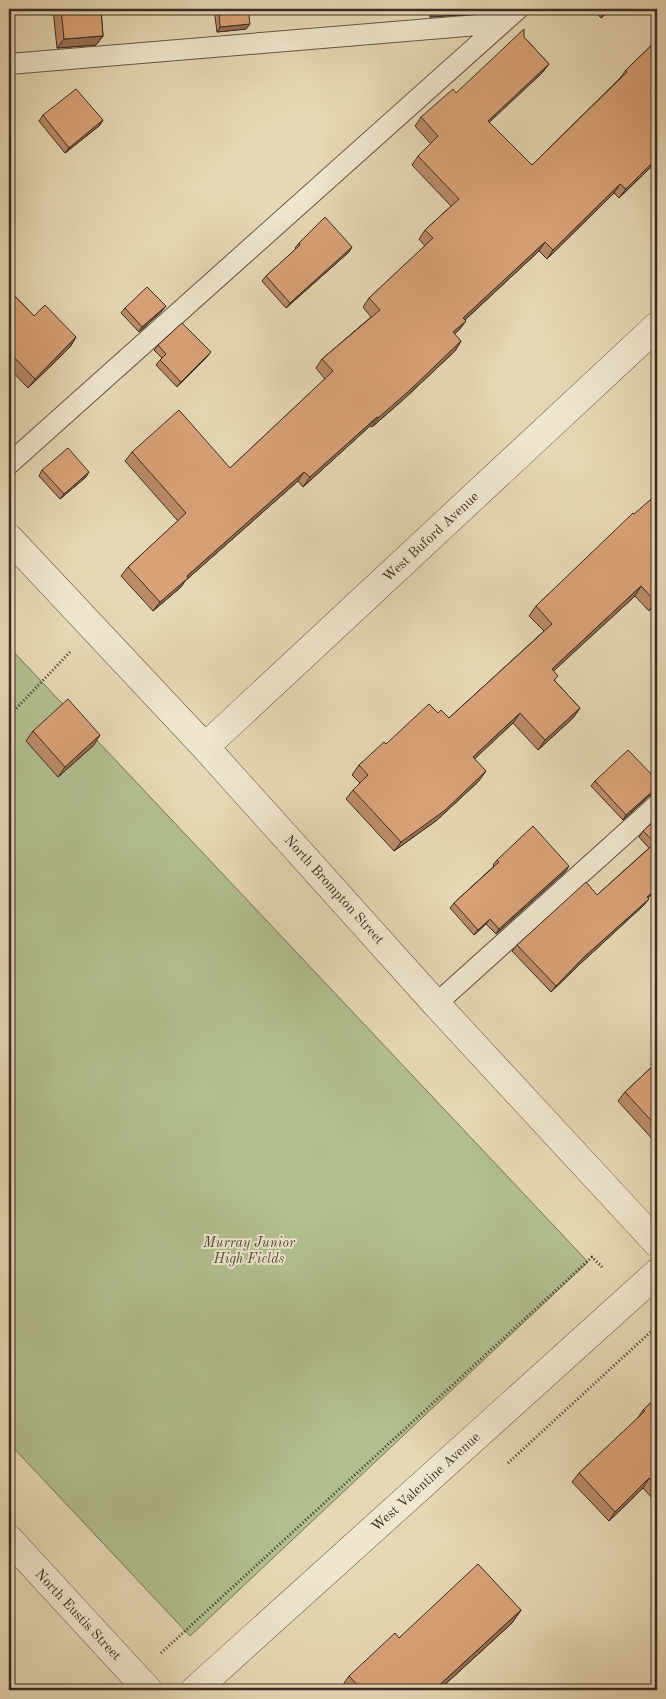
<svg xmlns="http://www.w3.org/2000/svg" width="666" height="1699" font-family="'Old Standard TT',serif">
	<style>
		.green { fill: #b2bf8f; stroke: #76755a }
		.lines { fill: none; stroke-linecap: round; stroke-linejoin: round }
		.lane-casing { stroke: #665648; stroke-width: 22 }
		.street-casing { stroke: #665648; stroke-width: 29 }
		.path { stroke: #3b2b24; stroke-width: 3; stroke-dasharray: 1 2.5; stroke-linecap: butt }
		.lane { stroke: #efe6ce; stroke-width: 20 }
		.street { stroke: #efe6ce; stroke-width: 28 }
		.wall { fill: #bb8b67; stroke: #3b2b24 }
		.shaded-wall { fill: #987154; stroke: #3b2b24 }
		.building { fill: #d9a278; stroke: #3b2b24 }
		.labels { text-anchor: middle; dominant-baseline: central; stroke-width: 4; stroke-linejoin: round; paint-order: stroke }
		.street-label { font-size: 14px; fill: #3b2b24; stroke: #efe6ce }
		.park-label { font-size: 14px; font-style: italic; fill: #534939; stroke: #efe6ce }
	</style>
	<rect width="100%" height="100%" fill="#e6d8b4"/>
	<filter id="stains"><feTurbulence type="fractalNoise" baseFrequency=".004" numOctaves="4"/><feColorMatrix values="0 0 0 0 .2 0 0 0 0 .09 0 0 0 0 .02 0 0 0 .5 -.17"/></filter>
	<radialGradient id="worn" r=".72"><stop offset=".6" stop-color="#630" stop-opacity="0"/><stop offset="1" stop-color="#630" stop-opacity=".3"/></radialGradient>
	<path class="green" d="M9,647l579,615 -398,374 -181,-193z"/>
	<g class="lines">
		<defs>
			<path id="lane" d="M9,64l493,-41
				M9,464l509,-455
				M436,1004l221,-199"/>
			<path id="street" d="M9,538l196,209 231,257 221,239
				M205,747l452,-421
				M9,1539l139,151
				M195,1690l462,-417"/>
		</defs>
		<use href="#lane" class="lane-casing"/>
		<use href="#street" class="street-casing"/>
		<path class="path" d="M9,716l61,-64
			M508,1463l149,-137
			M161,1653l431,-396 10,10"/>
		<use href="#lane" class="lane"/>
		<use href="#street" class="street"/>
	</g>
	<path class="wall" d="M53,9h48l2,27 -7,9 -39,3z
		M214,9h34l-2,20 -29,3z
		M429,9h47l-3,5 -43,3z
		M593,9h18l-10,9z
		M524,37l25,27 -7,9 -53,49 43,43 88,-87 6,-8 31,-30v121l-38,37 -5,-5 -67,66 -8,-8 -74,69 -6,10 -5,4 7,7 -6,10 -51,48 -32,28 -2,-1 -67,61 -5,-6 -113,100 -4,6 -28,24 -32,-35 7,-9 50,-46 -53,-60 7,-9 98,16 95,-89 -9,-11 6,-9 49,-42 -8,-10 6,-9 56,-52 -6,-7 6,-9 26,-24 -39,-41 6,-9 13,-12 -16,-18 6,-9 35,-24z
		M43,115l60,5 -4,6 -34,27 -26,-32z
		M299,243l50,9 -63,56 -24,-27 4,-5 30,-27 -1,-1z
		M9,290l25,26 42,21 -6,10 -42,41 -19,-20z
		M125,308l37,3 -23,21 -18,-19z
		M158,345l49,12 -30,30 -21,-22 6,-7 -8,-8z
		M42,470l44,7 -26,22 -21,-23z
		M657,494v109l-8,8 -14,-15 -82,75 2,10 25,27 -7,10 -35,32 -25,-27 -39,36 5,22 -42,39 -43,31 -48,-52 7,-9 7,-7 -8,-8 7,-10 27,-21 52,-31 11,5 95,-87 -15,-15 7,-10z
		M33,731l61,14 -36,32 -32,-36z
		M595,781l60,12 -6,3 -26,24 -32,-34z
		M657,818v72l-9,8 -4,7 -64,59 -29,28 -39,-41 5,-6 80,-50 52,-47 -10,-11 4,-6z
		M497,860l69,11 -70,63 -10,-10 -12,11 -24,-27 4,-5 40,-37 -1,-1z
		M657,1062v76l-3,3 -36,-40 7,-9z
		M657,1397v96l-5,5 -9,-10 -34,33 -37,-39 7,-9 58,-54 6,-9z
		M521,1610l-9,13 -73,67h-98l-1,-1 9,-13 50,-38z"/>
	<path class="shaded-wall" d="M436,9h40l-3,5 -43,3z
		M608,9h3l-10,9 3,-6z
		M250,24l-4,5 -29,3 3,-5z
		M103,36l-7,9 -39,3 7,-9z
		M549,64l-7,9 -61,57 7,-9z
		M103,120l-4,6 -34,27 4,-5z
		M657,158v3l-38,37 7,-9z
		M620,184l-6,9 -67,66 6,-9z
		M545,242l-6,9 -82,76 6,-9z
		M352,247l-3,5 -63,56 4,-5z
		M166,306l-4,5 -23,21 3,-5z
		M466,321l-7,9 -13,12 7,-10z
		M76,337l-6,10 -42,41 7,-9z
		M461,341l-6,10 -51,48 -32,28 6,-9z
		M211,352l-4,5 -30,30 4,-5z
		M377,417l-7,9 -67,61 7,-10z
		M89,472l-3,5 -26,22 4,-5z
		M304,472l-6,9 -113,100 -4,6 -28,24 7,-9 27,-26z
		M641,586l-6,10 -90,83 7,-10z
		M657,599v4l-8,8 6,-10z
		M580,708l-7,10 -35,32 7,-10z
		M520,713l-7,10 -47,44 7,-10z
		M100,735l-6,10 -36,32 7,-10z
		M486,771l-7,10 -42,39 -43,31 7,-9z
		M657,789v5l-2,-1 -6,3 -26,24 3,-5 27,-24z
		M569,866l-3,5 -70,63 3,-5z
		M657,888v2l-15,13 5,-6z
		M649,899l-5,6 -64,59 -29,28 5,-6 28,-29z
		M490,919l-4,5 -12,11 4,-5z
		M649,1478l-6,10 -34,33 6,-9z
		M521,1610l-9,13 -73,67h-5z"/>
	<path class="building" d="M61,9h40l2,27 -39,3z
		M219,9h29l2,15 -30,3z
		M601,9h7l-4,3z
		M524,29v8l25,27 -61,57 44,44 95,-93 -1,-2 31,-30v118l-31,31 -6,-5 -67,66 -8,-8 -82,76 3,3 -13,11 8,9 -51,49 -32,28 -1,-1 -67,60 -6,-5 -117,104 1,2 -28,24 -32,-35 58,-54 -54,-61 47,-42 51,58 103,-97 -11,-12 58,-49 -11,-12 64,-60 -8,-8 34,-31 -41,-43 20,-20 -17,-19 32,-28 3,4z
		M76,89l27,31 -34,28 -26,-33z
		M325,217l27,30 -62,56 -24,-27 34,-31 -1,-2z
		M147,287l19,19 -24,21 -17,-19z
		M9,290l25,26 11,-11 31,32 -41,42 -26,-27z
		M182,323l29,29 -30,30 -21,-22 6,-6 -8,-9z
		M68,448l21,24 -25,22 -22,-24z
		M657,494v105l-2,2 -14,-15 -89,83 6,7 -4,4 26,28 -35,32 -25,-27 -47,44 13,14 -42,40 -43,31 -48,-52 15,-15 -9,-10 25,-23 2,2 43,-40 9,9 3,-3 8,8 103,-94 -16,-18 97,-93 1,1z
		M68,699l32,36 -35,32 -32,-36z
		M628,750l29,30v9l-4,2 -27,24 -31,-34z
		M657,818v70l-10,9 2,2 -65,58 -28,29 -39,-41 69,-63 11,13 58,-52 -12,-12z
		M533,826l36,40 -70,63 -9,-10 -12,11 -24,-27 45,-41 -2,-2z
		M657,1062v65l-32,-35z
		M657,1397v90l-8,-9 -34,34 -36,-39 66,-62 -2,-1z
		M478,1564l43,46 -87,80h-72l-13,-14 46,-43 4,5z"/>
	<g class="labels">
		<g class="street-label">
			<text transform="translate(431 537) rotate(-43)">West Buford Avenue</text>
			<text transform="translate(334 890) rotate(48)">North Brompton Street</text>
			<text transform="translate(426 1482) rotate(-42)">West Valentine Avenue</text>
			<text transform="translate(78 1615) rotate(47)">North Eustis Street</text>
		</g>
		<g class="park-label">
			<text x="249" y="1243">Murray Junior<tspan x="249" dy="16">High Fields</tspan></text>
		</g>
	</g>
	<rect width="666" height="1699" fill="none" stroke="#e6d8b4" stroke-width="30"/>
	<rect x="10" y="10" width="646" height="1679" fill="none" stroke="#3b2b24" stroke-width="2.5"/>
	<rect x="15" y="15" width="636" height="1669" fill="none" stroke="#3b2b24"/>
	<rect width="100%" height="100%" filter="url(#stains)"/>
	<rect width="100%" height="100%" fill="url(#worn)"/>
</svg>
